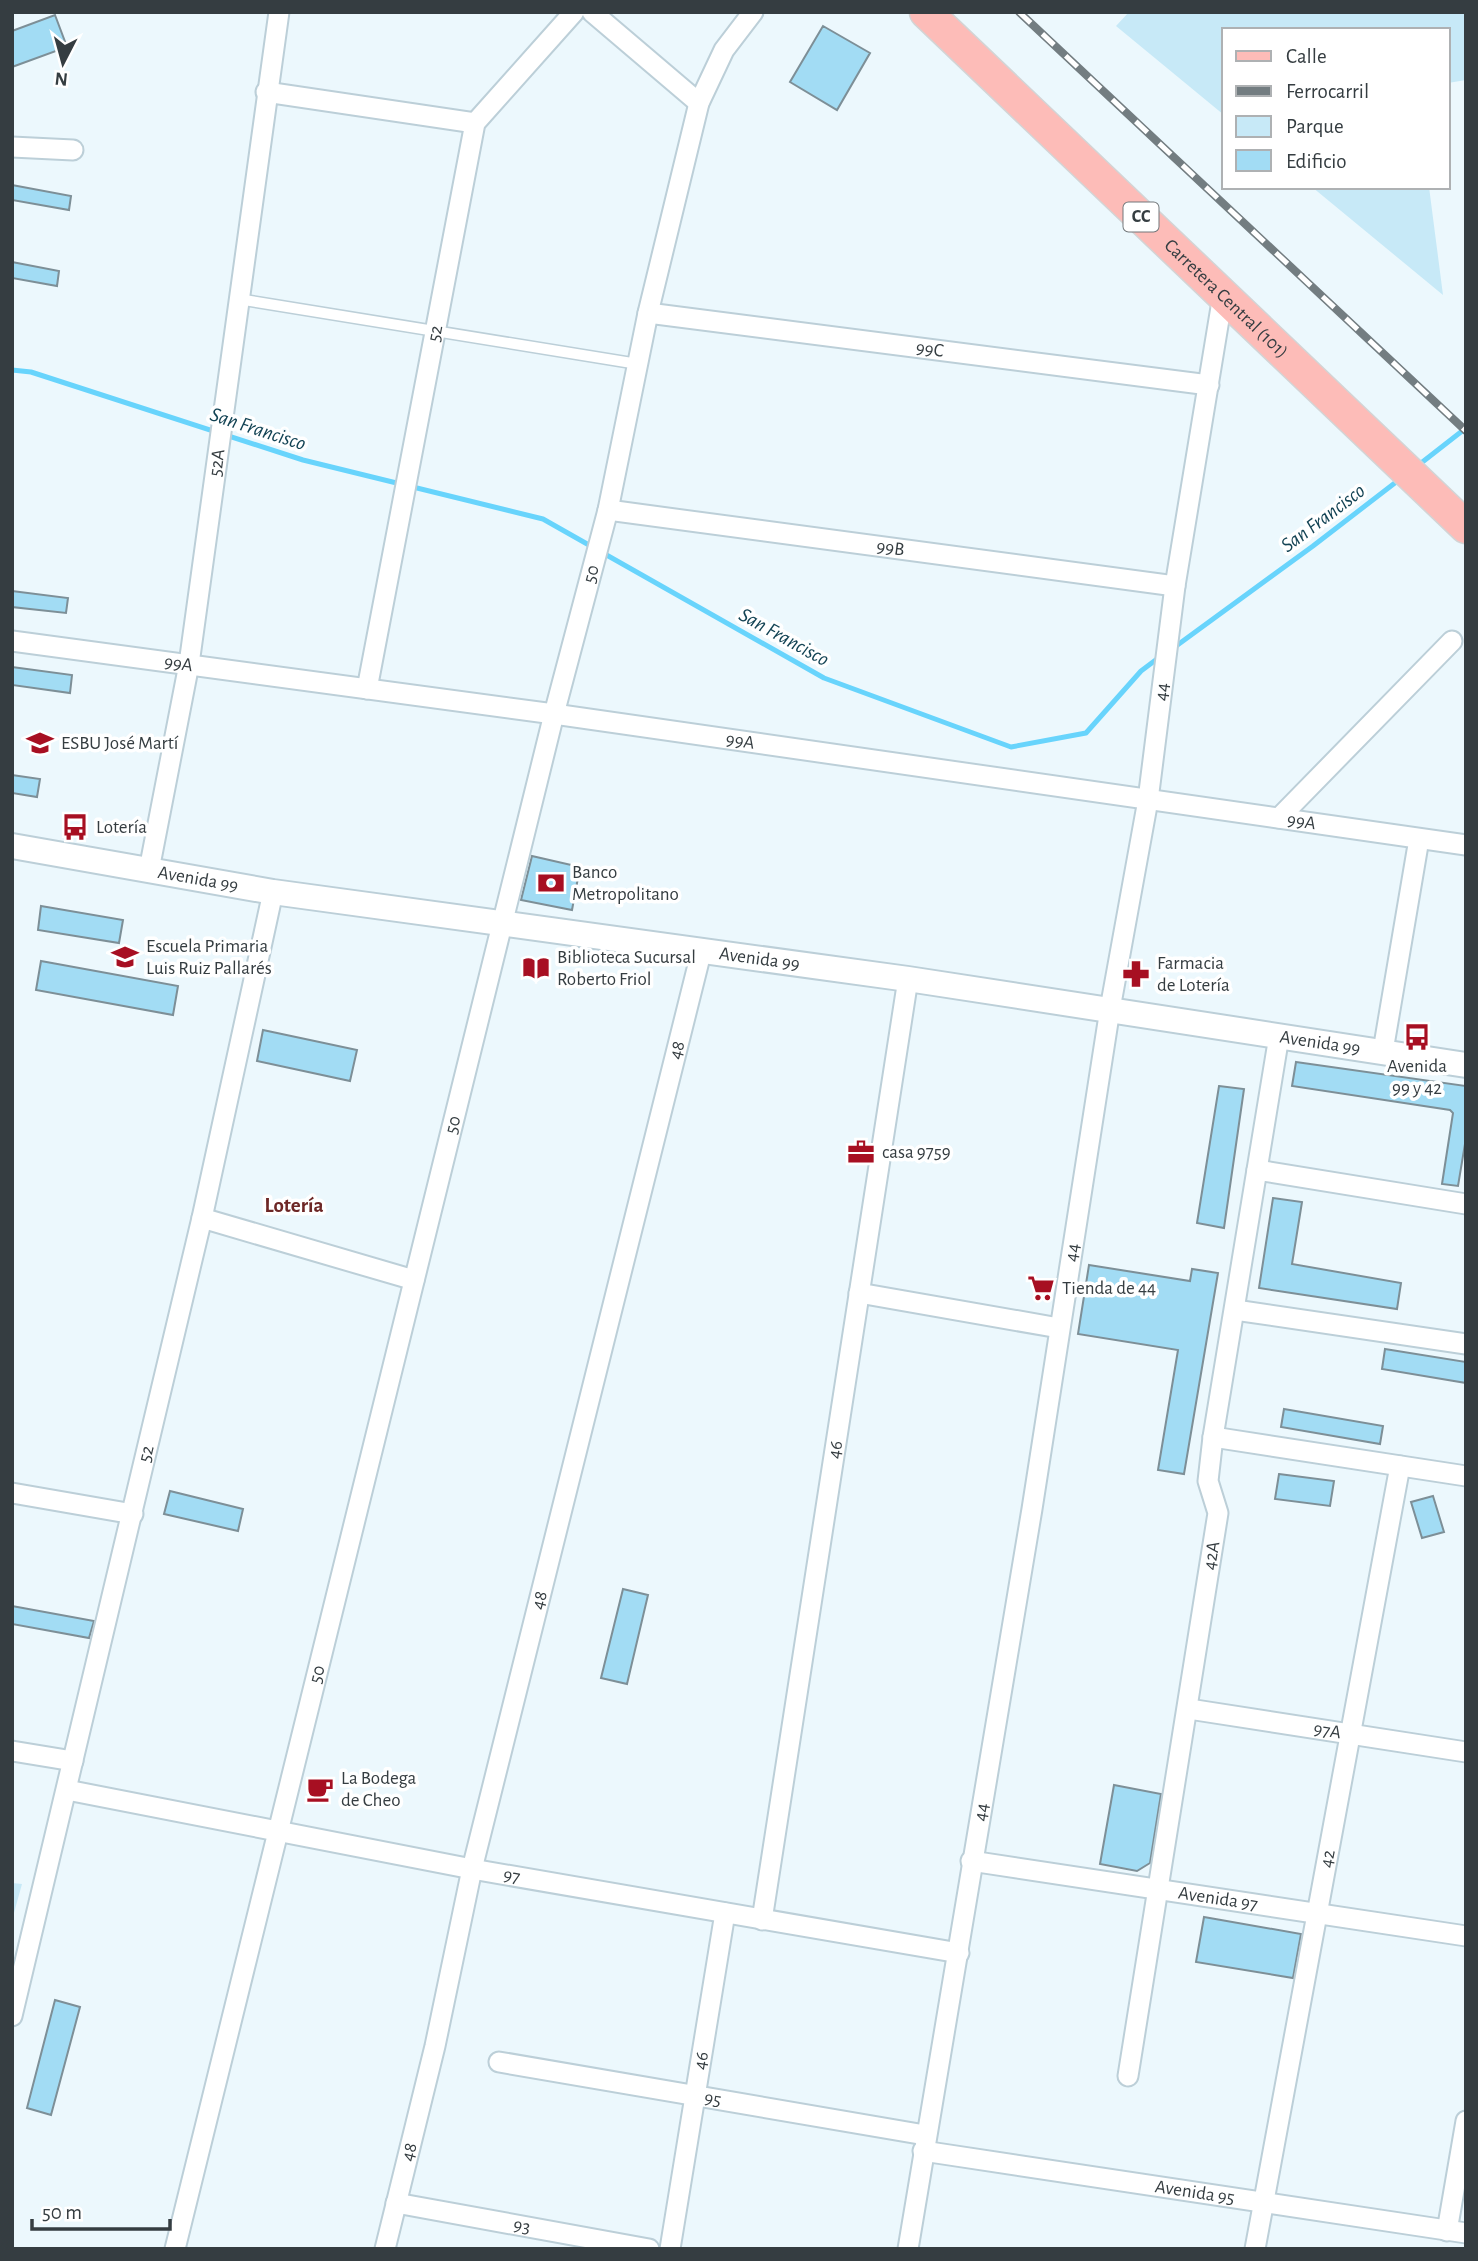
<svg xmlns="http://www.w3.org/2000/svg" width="1478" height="2261" font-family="'Alegreya Sans',sans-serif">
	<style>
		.green { fill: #c7e9f7 }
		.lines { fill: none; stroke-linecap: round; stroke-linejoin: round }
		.stream { stroke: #68d4fc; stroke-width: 5 }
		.building { fill: #a2dcf4; stroke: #7d8f97; stroke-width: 2 }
		.service-casing { stroke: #bccfd8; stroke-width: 13 }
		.minor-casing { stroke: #bccfd8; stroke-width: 23 }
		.tertiary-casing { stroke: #bccfd8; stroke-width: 28 }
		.primary-casing { stroke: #d3d4d5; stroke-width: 35 }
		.service { stroke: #fff; stroke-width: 10 }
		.minor { stroke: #fff; stroke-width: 19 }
		.tertiary { stroke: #fff; stroke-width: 24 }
		.primary { stroke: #fdbcb8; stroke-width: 32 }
		.rail-casing { stroke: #737d81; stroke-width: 8 }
		.rail { stroke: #fff; stroke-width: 5; stroke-dasharray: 16; stroke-linecap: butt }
		.labels { text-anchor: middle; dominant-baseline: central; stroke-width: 7; stroke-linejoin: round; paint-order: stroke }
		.shield { fill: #fff; stroke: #72777a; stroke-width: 2 }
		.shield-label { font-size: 18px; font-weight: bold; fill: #353d41 }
		.street-label { font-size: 19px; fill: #353d41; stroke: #fff }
		.poi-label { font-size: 19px; fill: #353d41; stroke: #fff; text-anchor: start }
		.water-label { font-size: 21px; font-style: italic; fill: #134354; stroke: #fff }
		.neighbourhood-label { font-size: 21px; font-weight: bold; fill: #6d2726; stroke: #fff }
	</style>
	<rect width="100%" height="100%" fill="#ecf8fd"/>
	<path class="green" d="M1129,12h337v68l-18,3v-53h-224v85l-108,-89z
		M1312,187h117l14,108z
		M12,1883l10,1 -10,36z"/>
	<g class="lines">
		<path class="stream" d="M12,370l19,2 272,88 240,59 281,159 187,69 75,-14 55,-62 20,-15
			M1416,467l50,-39
			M1172,649l141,-103 87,-67"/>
	</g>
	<path class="building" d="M55,15l12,32 -55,20v-36z
		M823,26l47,27 -33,57 -47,-28z
		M12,185l59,11 -2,14 -57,-10z
		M12,262l47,9 -2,15 -45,-8z
		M12,591l56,7 -2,15 -54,-6z
		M12,667l60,8 -2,18 -58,-8z
		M12,775l28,4 -3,18 -25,-4z
		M532,856l48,11 -8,43 -51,-10z
		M41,906l82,14 -4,23 -81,-13z
		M41,961l137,25 -5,29 -137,-25z
		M263,1030l94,20 -7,31 -93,-20z
		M1296,1062l170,24v52l-8,48 -16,-2 11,-71 -3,-3 -158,-24z
		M1219,1086l25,3 -20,139 -27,-5z
		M1273,1198l29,4 -10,62 109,19 -4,26 -138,-21z
		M1089,1265l101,16 2,-12 26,4 -34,201 -26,-4 20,-120 -100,-16z
		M1385,1349l81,13v21l-84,-14z
		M1284,1409l99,17 -3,18 -99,-17z
		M1279,1474l55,7 -4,25 -55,-7z
		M170,1491l73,18 -5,22 -74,-17z
		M1433,1496l11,36 -22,6 -11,-36z
		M623,1589l25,6 -21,89 -26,-6z
		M12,1606l82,15 -5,17 -77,-14z
		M1114,1785l47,9 -11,69 -13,8 -37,-7z
		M1204,1917l97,17 -8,44 -97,-16z
		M55,2000l25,7 -29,108 -24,-7z"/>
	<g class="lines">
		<defs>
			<path id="service" d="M238,299l400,65"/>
			<g id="minor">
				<path d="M592,12l107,91"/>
				<path d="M266,92l209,31"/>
				<path d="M12,147l61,3"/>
				<path id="s1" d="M648,313l561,72"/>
				<path id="s2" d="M608,510l567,76"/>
				<path id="s3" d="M12,641l542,73 912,131"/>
				<path id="s4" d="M367,689l108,-566 99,-111"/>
				<path d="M1279,818l173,-177"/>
				<path id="s5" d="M149,870l40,-206 90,-652"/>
				<path d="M1383,1051l36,-212"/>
				<path d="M1257,1170l209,34"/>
				<path d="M202,1218l212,62"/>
				<path d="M859,1293l200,35"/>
				<path d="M1235,1310l231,34"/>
				<path d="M1213,1437l253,39"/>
				<path d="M12,1493l121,21"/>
				<path id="s6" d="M1189,1709l277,43"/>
				<path d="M12,1751l61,10"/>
				<path id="s7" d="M67,1790l405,79 487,84"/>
				<path id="s8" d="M971,1861l495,75"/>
				<path id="s9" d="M762,1920l146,-941"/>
				<path id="s10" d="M12,2016l190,-798 71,-326"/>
				<path id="s11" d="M499,2062l426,73"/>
				<path id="s12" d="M1128,2076l90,-563 -10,-32 5,-44 66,-401"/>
				<path id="s13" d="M923,2151l543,82"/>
				<path id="s14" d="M396,2203l253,46"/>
				<path d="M1447,2231l19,-110"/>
				<path id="s15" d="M175,2249l379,-1535 54,-204 40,-197 51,-210 25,-53 29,-38"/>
				<path id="s16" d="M385,2249l50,-203 37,-177 229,-916"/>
				<path id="s17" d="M670,2249l55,-336"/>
				<path id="s18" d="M908,2249l124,-740 78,-500 38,-209 27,-214 48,-291"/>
				<path id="s19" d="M1255,2249l145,-783"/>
			</g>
			<g id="tertiary">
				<path id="s20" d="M12,846l261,46 635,87 558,86"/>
			</g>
			<g id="primary">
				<path id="s21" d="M926,12l540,515"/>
			</g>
		</defs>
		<use href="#service" class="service-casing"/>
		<use href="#minor" class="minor-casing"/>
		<use href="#tertiary" class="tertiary-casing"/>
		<use href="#primary" class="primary-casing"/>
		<use href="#service" class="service"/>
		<use href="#minor" class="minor"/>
		<use href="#tertiary" class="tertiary"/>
		<use href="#primary" class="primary"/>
		<defs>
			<path id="rail" d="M1019,12l447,419"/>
		</defs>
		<use href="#rail" class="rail-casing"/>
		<use href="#rail" class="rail"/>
	</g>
	<defs>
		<symbol id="school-bare" viewBox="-9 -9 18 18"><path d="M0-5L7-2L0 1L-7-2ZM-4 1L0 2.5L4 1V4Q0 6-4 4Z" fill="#a70f22" stroke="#fff" stroke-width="2.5" paint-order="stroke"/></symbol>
		<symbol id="bus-bare" viewBox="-9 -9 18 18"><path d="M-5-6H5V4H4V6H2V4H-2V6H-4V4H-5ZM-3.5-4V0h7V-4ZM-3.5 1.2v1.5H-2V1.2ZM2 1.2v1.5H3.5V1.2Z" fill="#a70f22" stroke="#fff" stroke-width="2.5" paint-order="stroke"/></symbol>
		<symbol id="bank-bare" viewBox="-9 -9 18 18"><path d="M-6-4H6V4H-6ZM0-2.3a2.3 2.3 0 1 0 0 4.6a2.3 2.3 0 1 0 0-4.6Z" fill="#a70f22" stroke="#fff" stroke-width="2.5" paint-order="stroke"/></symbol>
		<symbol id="library-bare" viewBox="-9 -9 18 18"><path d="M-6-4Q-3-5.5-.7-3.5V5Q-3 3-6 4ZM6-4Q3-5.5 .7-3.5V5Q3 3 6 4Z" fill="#a70f22" stroke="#fff" stroke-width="2.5" paint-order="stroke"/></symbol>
		<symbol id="pharmacy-bare" viewBox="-9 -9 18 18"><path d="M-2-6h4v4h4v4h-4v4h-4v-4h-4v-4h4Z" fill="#a70f22" stroke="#fff" stroke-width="2.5" paint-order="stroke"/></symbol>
		<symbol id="office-bare" viewBox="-9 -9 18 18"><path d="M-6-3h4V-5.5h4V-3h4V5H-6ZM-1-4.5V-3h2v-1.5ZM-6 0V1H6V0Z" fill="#a70f22" stroke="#fff" stroke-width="2.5" paint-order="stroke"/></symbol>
		<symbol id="supermarket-bare" viewBox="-9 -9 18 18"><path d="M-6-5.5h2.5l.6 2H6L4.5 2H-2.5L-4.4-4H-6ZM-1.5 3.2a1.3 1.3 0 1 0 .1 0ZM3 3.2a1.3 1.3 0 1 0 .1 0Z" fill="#a70f22" stroke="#fff" stroke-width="2.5" paint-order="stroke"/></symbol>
		<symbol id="cafe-bare" viewBox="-9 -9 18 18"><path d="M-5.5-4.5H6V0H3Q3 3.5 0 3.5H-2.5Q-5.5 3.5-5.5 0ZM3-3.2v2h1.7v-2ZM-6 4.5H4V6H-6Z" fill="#a70f22" stroke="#fff" stroke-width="2.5" paint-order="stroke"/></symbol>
	</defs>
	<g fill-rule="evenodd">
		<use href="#school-bare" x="21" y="724" width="38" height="38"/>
		<use href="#bus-bare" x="56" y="808" width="38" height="38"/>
		<use href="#bank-bare" x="532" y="864" width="38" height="38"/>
		<use href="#school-bare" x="106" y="938" width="38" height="38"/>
		<use href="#library-bare" x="517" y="949" width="38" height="38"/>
		<use href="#pharmacy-bare" x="1117" y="955" width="38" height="38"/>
		<use href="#bus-bare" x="1398" y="1018" width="38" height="38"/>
		<use href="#office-bare" x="842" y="1133" width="38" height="38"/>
		<use href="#supermarket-bare" x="1022" y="1269" width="38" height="38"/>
		<use href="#cafe-bare" x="301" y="1770" width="38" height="38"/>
	</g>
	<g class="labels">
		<rect class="shield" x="1123.5" y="202.5" width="35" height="29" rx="5"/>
		<g class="shield-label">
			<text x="1141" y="217">CC</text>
		</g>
		<g class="street-label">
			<text stroke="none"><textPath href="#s21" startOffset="415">Carretera Central (101)</textPath></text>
			<text stroke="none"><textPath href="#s4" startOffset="362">52</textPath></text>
			<text stroke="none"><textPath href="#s1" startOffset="284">99C</textPath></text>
			<text stroke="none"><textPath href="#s5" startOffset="413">52A</textPath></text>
			<text stroke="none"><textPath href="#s2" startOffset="285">99B</textPath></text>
			<text stroke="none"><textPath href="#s15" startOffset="1726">50</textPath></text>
			<text stroke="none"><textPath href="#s3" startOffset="168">99A</textPath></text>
			<text stroke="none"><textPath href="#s18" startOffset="1578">44</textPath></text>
			<text stroke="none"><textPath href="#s3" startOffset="735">99A</textPath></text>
			<text stroke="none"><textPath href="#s3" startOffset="1302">99A</textPath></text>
			<text stroke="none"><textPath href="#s20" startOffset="189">Avenida 99</textPath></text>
			<text stroke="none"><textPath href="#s20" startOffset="756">Avenida 99</textPath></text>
			<text stroke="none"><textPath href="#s20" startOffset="1323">Avenida 99</textPath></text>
			<text stroke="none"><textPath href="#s16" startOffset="1234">48</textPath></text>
			<text stroke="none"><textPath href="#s15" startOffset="1158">50</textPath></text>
			<text stroke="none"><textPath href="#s18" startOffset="1010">44</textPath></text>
			<text stroke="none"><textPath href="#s9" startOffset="476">46</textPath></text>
			<text stroke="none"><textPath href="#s10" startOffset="578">52</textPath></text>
			<text stroke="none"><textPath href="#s12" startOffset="527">42A</textPath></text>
			<text stroke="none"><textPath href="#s16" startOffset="667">48</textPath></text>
			<text stroke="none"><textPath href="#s15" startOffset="592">50</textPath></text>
			<text stroke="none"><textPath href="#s6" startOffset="140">97A</textPath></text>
			<text stroke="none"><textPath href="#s18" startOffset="443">44</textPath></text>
			<text stroke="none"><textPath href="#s19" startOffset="397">42</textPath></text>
			<text stroke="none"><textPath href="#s7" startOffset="453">97</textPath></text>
			<text stroke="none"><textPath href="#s8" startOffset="250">Avenida 97</textPath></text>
			<text stroke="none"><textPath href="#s17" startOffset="191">46</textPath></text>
			<text stroke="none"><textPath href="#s11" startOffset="217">95</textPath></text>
			<text stroke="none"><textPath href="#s16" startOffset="100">48</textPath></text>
			<text stroke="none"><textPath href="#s13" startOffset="275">Avenida 95</textPath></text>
			<text stroke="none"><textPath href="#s14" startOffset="128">93</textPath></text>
		</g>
		<g class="poi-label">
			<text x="61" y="743">ESBU José Martí</text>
			<text x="96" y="827">Lotería</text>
			<text x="572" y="872">Banco<tspan x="572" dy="22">Metropolitano</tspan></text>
			<text x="146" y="946">Escuela Primaria<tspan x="146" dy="22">Luis Ruiz Pallarés</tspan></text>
			<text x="557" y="957">Biblioteca Sucursal<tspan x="557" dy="22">Roberto Friol</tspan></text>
			<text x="1157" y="963">Farmacia<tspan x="1157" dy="22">de Lotería</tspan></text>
			<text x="1417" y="1066" text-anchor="middle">Avenida<tspan x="1417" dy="22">99 y 42</tspan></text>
			<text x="882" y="1152">casa 9759</text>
			<text x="1062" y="1288">Tienda de 44</text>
			<text x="341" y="1778">La Bodega<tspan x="341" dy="22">de Cheo</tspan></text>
		</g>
		<g class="water-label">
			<text transform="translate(258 429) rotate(18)">San Francisco</text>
			<text transform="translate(1323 518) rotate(-37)">San Francisco</text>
			<text transform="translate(784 637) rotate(29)">San Francisco</text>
		</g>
		<g class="neighbourhood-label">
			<text x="294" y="1205">Lotería</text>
		</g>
	</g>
	<rect width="1478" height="2261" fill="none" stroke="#353d41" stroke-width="28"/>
	<rect x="1222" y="28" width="228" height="161" fill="#ffffff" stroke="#aeb1b3" stroke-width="2"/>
	<rect x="1236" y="51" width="35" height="10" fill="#fdbcb8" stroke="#aeb1b3" stroke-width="2"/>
	<text x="1286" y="63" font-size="21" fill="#353d41">Calle</text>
	<rect x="1236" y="86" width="35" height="10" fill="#737d81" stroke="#aeb1b3" stroke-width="2"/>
	<text x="1286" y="98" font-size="21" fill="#353d41">Ferrocarril</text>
	<rect x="1236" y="116" width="35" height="21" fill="#c7e9f7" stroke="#aeb1b3" stroke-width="2"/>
	<text x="1286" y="133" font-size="21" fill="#353d41">Parque</text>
	<rect x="1236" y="150" width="35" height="21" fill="#a2dcf4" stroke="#aeb1b3" stroke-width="2"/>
	<text x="1286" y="168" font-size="21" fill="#353d41">Edificio</text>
	<g transform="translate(63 63) rotate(186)" stroke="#ffffff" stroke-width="5" paint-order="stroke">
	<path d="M0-5L12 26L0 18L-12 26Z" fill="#353d41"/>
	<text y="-10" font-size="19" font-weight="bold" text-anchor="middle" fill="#353d41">N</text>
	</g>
	<path d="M32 2219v10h138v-10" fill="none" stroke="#353d41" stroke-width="3.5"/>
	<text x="42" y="2219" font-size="21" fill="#353d41" stroke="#ffffff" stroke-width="5" paint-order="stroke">50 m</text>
</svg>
